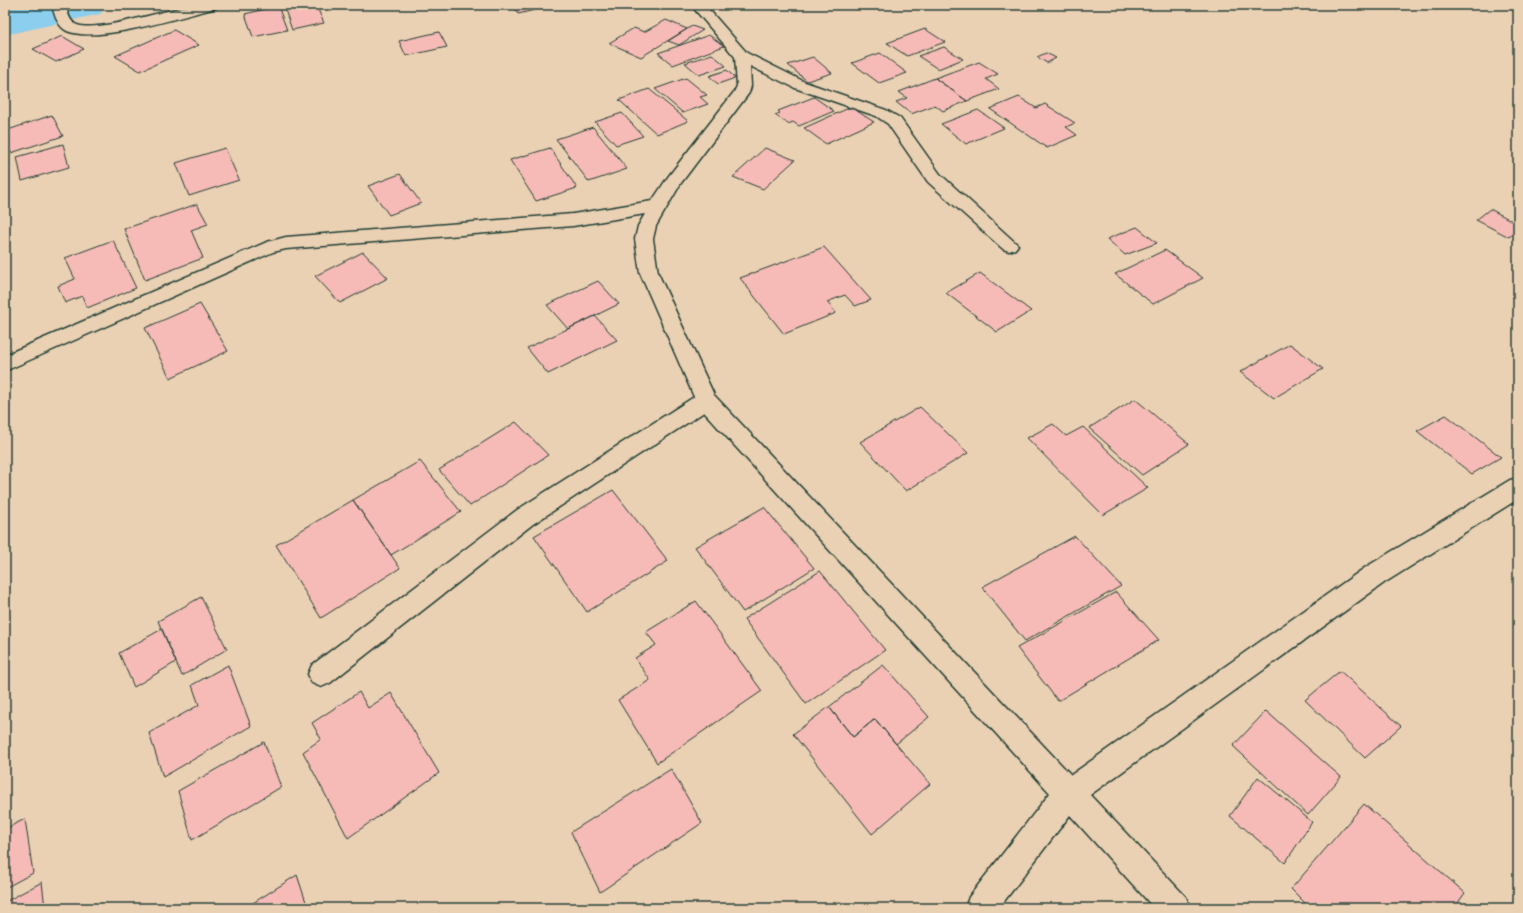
<svg xmlns="http://www.w3.org/2000/svg" width="1523" height="913" font-family="'Gochi Hand',sans-serif">
	<style>
		.lines { fill: none; stroke-linecap: round; stroke-linejoin: round }
		.river { fill: #8cceed; fill-rule: evenodd }
		.building { fill: #f7bbb7; stroke: #1f3d34 }
		.street-casing { stroke: #1f3d34; stroke-width: 3 }
		.street { fill: #ebd1b3; fill-rule: evenodd }
	</style>
	<rect width="100%" height="100%" fill="#ebd1b3"/>
	<filter id="ink" filterUnits="userSpaceOnUse"><feTurbulence type="fractalNoise" baseFrequency=".025" numOctaves="2"/><feDisplacementMap in="SourceGraphic" scale="8" xChannelSelector="R" yChannelSelector="G"/><feConvolveMatrix kernelMatrix="1 2 1 2 8 2 1 2 1" color-interpolation-filters="sRGB"/></filter>
	<g filter="url(#ink)">
		<g class="lines">
			<path class="river" d="M22,5h85l-7,9 -95,21v-26z"/>
		</g>
		<path class="building" d="M294,5h22l8,18 -32,7 -8,-23z
			M513,5h23l3,4 -21,5z
			M278,6l9,24 -34,7 -8,-23z
			M666,20l21,9 -46,28 -32,-14 25,-15 10,4z
			M692,26l11,4 -24,15 -11,-4z
			M925,29l20,13 -38,14 -20,-13z
			M174,30l25,15 -59,26 -25,-15z
			M439,32l8,15 -41,9 -7,-15z
			M709,35l15,11 -51,19 -15,-12z
			M62,36l22,13 -28,13 -23,-13z
			M944,47l19,12 -25,10 -20,-13z
			M880,53l27,20 -28,10 -27,-20z
			M1046,53l10,5 -9,5 -10,-6z
			M712,54l14,12 -27,9 -14,-12z
			M813,57l19,16 -25,8 -19,-16z
			M979,62l19,12 -12,5 13,10 -32,12 -32,-23z
			M727,70l8,8 -17,6 -9,-8z
			M686,78l21,17 -7,2 8,7 -25,9 -28,-24z
			M935,78l32,23 -24,10 -8,-6 -24,9 -15,-12 11,-4 -8,-6z
			M649,89l39,32 -31,13 -38,-34z
			M814,97l20,14 -35,15 -6,-4 -5,2 -13,-9 5,-2 -2,-2z
			M1019,97l17,11 9,-4 30,19 -9,4 11,8 -30,13 -57,-39z
			M851,107l23,15 -48,22 -22,-16z
			M978,110l26,18 -38,16 -25,-20z
			M622,113l21,23 -27,9 -21,-23z
			M52,115l11,21 -52,17 -6,-13v-9z
			M593,127l34,42 -38,13 -33,-43z
			M63,144l6,23 -47,14 -5,-24z
			M225,148l14,32 -50,16 -13,-33z
			M550,148l27,40 -41,13 -26,-41z
			M765,148l30,12 -32,29 -30,-12z
			M400,174l21,29 -32,12 -21,-29z
			M197,204l11,20 -17,6 12,28 -58,22 -21,-51z
			M1490,209l28,15v6l-9,7 -33,-17z
			M1137,227l20,16 -32,12 -18,-16z
			M113,240l23,48 -49,20 -5,-12 -17,7 -7,-17 17,-7 -10,-21z
			M824,247l47,53 -16,6 -10,-11 -18,7 9,11 -52,21 -44,-56z
			M1165,250l38,28 -50,26 -38,-30z
			M363,252l25,26 -48,25 -25,-27z
			M980,273l51,38 -34,21 -51,-39z
			M598,281l21,23 -51,25 -21,-24z
			M200,304l28,47 -58,27 -25,-50z
			M595,316l22,24 -69,34 -21,-26z
			M1290,344l33,25 -49,29 -34,-26z
			M1135,399l54,45 -47,31 -53,-47z
			M920,407l48,46 -62,38 -46,-49z
			M1446,415l55,42 -29,17 -55,-43z
			M516,422l32,33 -78,51 -31,-36z
			M1053,424l13,12 17,-9 65,61 -45,27 -76,-77z
			M420,461l41,51 -70,43 -38,-55z
			M613,490l55,71 -81,51 -53,-76z
			M353,500l47,68 -79,50 -45,-73z
			M764,507l50,61 -71,44 -48,-65z
			M1075,536l46,50 -96,55 -43,-54z
			M820,571l65,79 -79,54 -62,-85z
			M1116,592l43,48 -101,61 -41,-53z
			M201,597l26,52 -45,27 -24,-55z
			M696,601l66,90 -105,72 -39,-63 32,-20 -15,-22 21,-13 -10,-13z
			M162,629l14,33 -42,25 -15,-34z
			M228,665l23,61 -88,51 -14,-44 50,-28 -7,-20z
			M883,665l46,52 -33,27 -21,-25 -22,18 -24,-30z
			M1340,671l61,55 -36,32 -60,-58z
			M359,692l9,16 23,-15 48,80 -91,65 -45,-86 18,-13 -9,-16z
			M829,707l24,30 22,-18 55,65 -58,50 -79,-100z
			M1266,711l75,66 -33,38 -75,-69z
			M264,742l17,45 -89,53 -14,-49z
			M671,769l31,54 -102,69 -29,-60z
			M1258,777l54,45 -27,41 -55,-47z
			M1364,804l101,89 -11,15h-144l-19,-19z
			M25,819l8,54 -28,15v-59z
			M297,875l11,33h-63z
			M42,882l3,26h-40v-6z"/>
		<g class="lines">
			<defs>
				<path id="street" d="M52,5h14c1,6 3,15 9,19 19,11 97,-17 121,-19 7,-1 15,0 22,0l-2,3c-33,8 -118,36 -149,23 -9,-4 -13,-17 -15,-26z
					M691,5h14l42,48 58,29 81,28 14,8 40,56 78,71 -3,4 -6,2 -6,-2 -75,-67 -40,-58 -12,-8 -81,-28 -45,-22 1,20 -2,7 -68,90 -25,43 -3,13 5,34 56,122 357,380 295,-208 144,-87 8,-2v21l-134,84 -294,212 96,102 4,11h-36l-84,-93 -71,93h-34l4,-11 81,-104 -346,-381 -171,112 -203,159 -9,4 -9,-4 -4,-9 4,-9 205,-155 177,-113 -54,-124 -5,-34 3,-13 7,-12 -72,12 -287,23 -13,3 -268,119v-16l262,-113 19,-5 287,-23 79,-13 16,-24 66,-85 3,-6 -2,-29z"/>
			</defs>
			<use href="#street" class="street-casing"/>
			<use href="#street" class="street"/>
		</g>
	</g>
	<rect width="1523" height="913" fill="none" stroke="#ebd1b3" stroke-width="20"/>
	<rect x="10" y="10" width="1503" height="893" fill="none" stroke="#1f3d34" stroke-width="1.5" filter="url(#ink)"/>
</svg>
